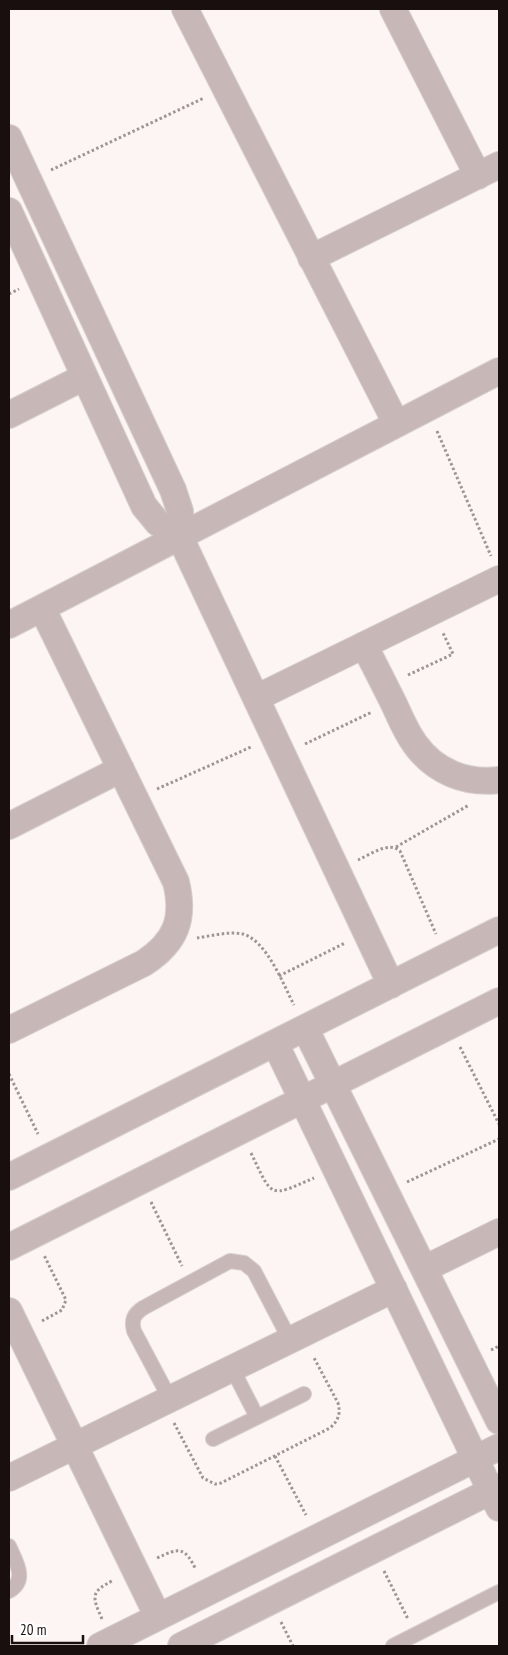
<svg xmlns="http://www.w3.org/2000/svg" width="508" height="1655" font-family="'PT Sans Narrow',sans-serif">
	<style>
		.lines { fill: none; stroke-linecap: round; stroke-linejoin: round }
		.service-casing { stroke: #d8d0cf; stroke-width: 16 }
		.minor-casing { stroke: #d8d0cf; stroke-width: 28 }
		.path { stroke: #9e9594; stroke-width: 3; stroke-dasharray: 2.5 2.5; stroke-linecap: butt }
		.service { stroke: #c7b8b7; stroke-width: 14 }
		.minor { stroke: #c7b8b7; stroke-width: 26 }
	</style>
	<rect width="100%" height="100%" fill="#fcf5f4"/>
	<g class="lines">
		<defs>
			<path id="service" d="M232,1368l25,49
				M170,1399l-36,-68c-3,-11 0,-17 9,-23l87,-47 14,2 10,8 36,69
				M213,1439l91,-45
				M9,1546c7,16 19,34 0,45
				M393,1646l106,-54"/>
			<path id="minor" d="M185,9l211,414
				M393,9l85,167
				M9,138l164,352 7,21v26l211,448
				M9,211l135,295 14,17 22,14
				M311,258l188,-93
				M9,415l75,-38
				M9,625l490,-254
				M364,645c10,19 20,39 30,59 6,13 12,28 21,40 20,28 51,40 84,36
				M256,698l243,-119
				M9,826l112,-57
				M305,1028l194,393
				M9,1030l135,-67c32,-21 41,-44 32,-81l-134,-274
				M275,1043l224,465
				M9,1177l490,-247
				M9,1247l490,-246
				M424,1269l75,-37
				M9,1311l149,306
				M9,1478l385,-189
				M100,1646l399,-199
				M181,1646l318,-159"/>
		</defs>
		<use href="#service" class="service-casing"/>
		<use href="#minor" class="minor-casing"/>
		<path class="path" d="M51,170l153,-72
			M9,294l10,-5
			M437,431l54,125
			M408,675l45,-21 -10,-21
			M305,744l67,-32
			M157,789l94,-42
			M396,847l73,-42
			M358,860c13,-6 31,-19 42,-9l36,83
			M197,938c14,-2 32,-7 46,-4 24,7 40,50 51,71
			M279,976l66,-33
			M460,1047l39,77
			M9,1074l29,60
			M251,1153c22,45 17,45 63,25
			M407,1182l92,-43
			M151,1202l31,64
			M42,1321l20,-11 4,-10 -22,-45
			M491,1350l8,-4
			M174,1423l29,55 12,6 6,-1 109,-55c8,-7 11,-14 8,-25l-25,-47
			M275,1456l31,59
			M157,1558c23,-11 28,-11 39,12
			M384,1571l24,48
			M102,1619c-10,-23 -12,-27 12,-39
			M281,1622l12,24"/>
		<use href="#service" class="service"/>
		<use href="#minor" class="minor"/>
	</g>
	<rect width="508" height="1655" fill="none" stroke="#1a0f0f" stroke-width="20"/>
	<path d="M12 1635v8h71v-8" fill="none" stroke="#1a0f0f" stroke-width="2.5"/>
	<text x="20" y="1635" font-size="15" fill="#1a0f0f" stroke="#ffffff" stroke-width="4" paint-order="stroke">20 m</text>
</svg>
